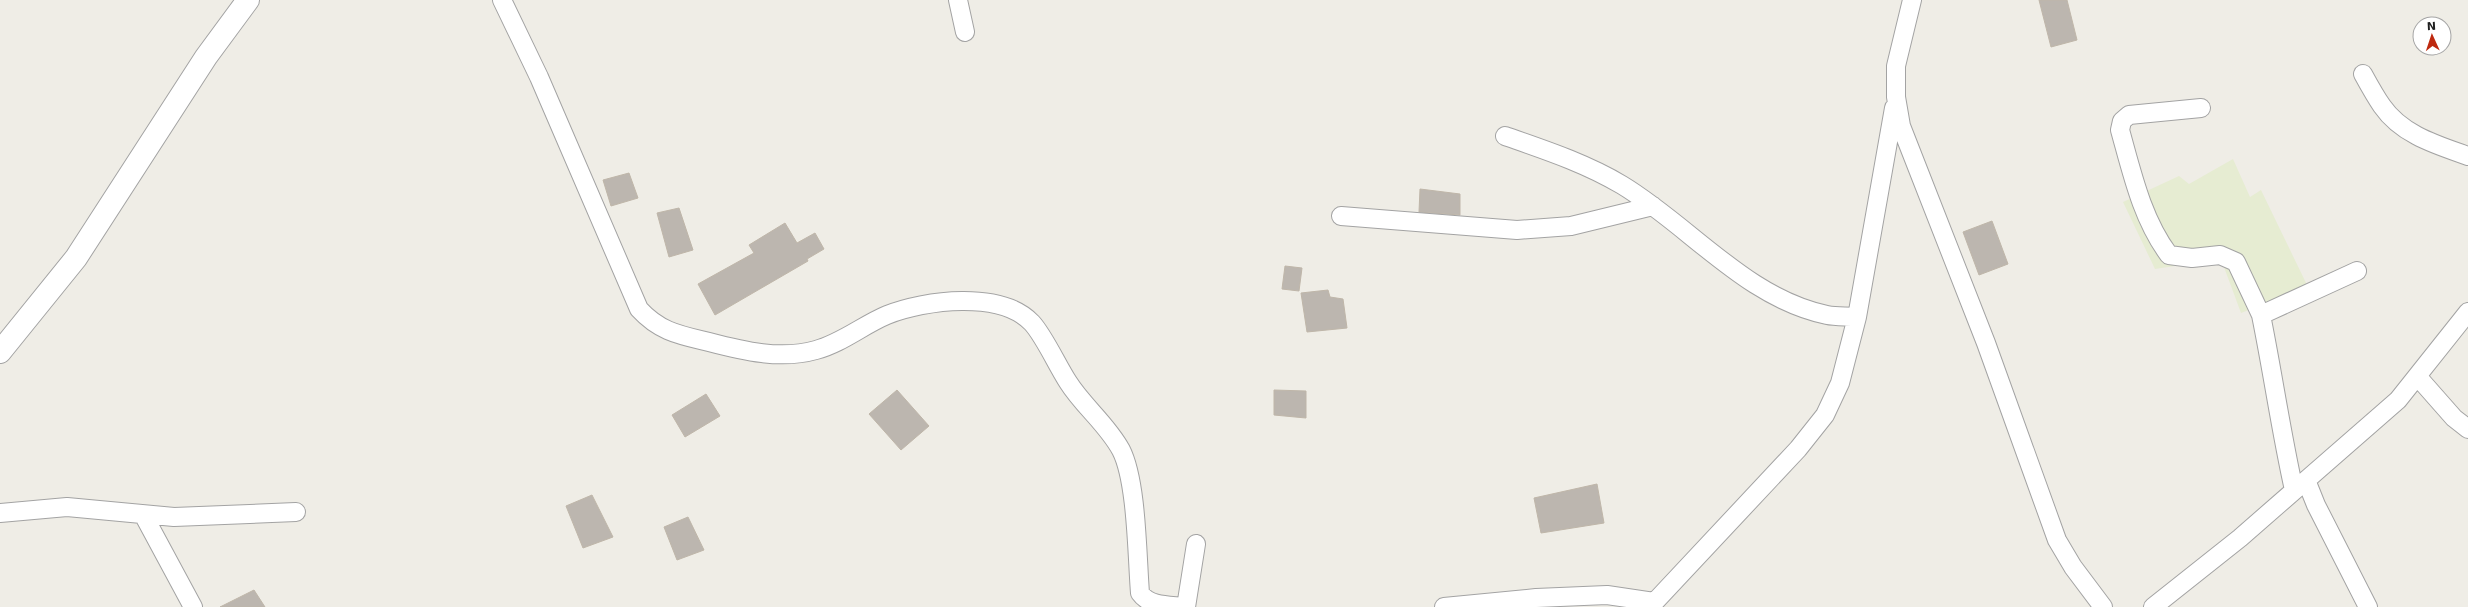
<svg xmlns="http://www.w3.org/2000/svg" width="2468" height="607" font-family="'DejaVu Sans',sans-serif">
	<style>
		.farmland { fill: #e6ecd2 }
		.building { fill: #bcb6af; stroke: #bfb6a9 }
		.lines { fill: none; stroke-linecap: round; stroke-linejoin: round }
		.minor-casing { stroke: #a3a3a3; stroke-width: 20 }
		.tertiary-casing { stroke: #a3a3a3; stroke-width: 24 }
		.minor { stroke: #fff; stroke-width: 18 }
		.tertiary { stroke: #fff; stroke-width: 22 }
	</style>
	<rect width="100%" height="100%" fill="#efede6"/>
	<path class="farmland" d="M2233,159l17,38 11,-7 47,97 -67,26 -20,-54 -66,10 -32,-67 56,-26 10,8z"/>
	<path class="building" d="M2039,0h28l10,40 -26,7z
		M629,173l9,25 -27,8 -8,-26z
		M1420,189l40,5v21l-41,-3z
		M679,208l14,42 -24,7 -12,-44z
		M1992,221l16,43 -29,11 -16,-43z
		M785,223l12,20 18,-10 9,16 -17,10 1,2 -93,54 -17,-31 56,-31 -5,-8z
		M1285,266l17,2 -3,23 -17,-2z
		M1328,290l2,7 13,2 4,29 -40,4 -6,-39z
		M897,390l32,36 -28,24 -32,-36z
		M1274,390l32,1v27l-32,-3z
		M706,394l14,22 -35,21 -13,-22z
		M1597,484l7,39 -63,10 -7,-35z
		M592,495l21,42 -30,11 -17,-42z
		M688,517l16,33 -27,10 -13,-33z
		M254,590l11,17h-45z"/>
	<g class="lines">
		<defs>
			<path id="minor" d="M502,0l37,77 100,232c21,23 41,26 70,33 34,9 72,18 107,8 26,-7 47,-25 71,-35 38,-15 114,-25 145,8 12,13 25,42 36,59 15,24 39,42 53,68 16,31 16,106 19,143 10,14 29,12 46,14
				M958,0l7,32
				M1912,0l-16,66v31l5,29 85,217 71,197 16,27 30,40
				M2363,74c6,11 12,22 19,32 20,29 55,39 86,50
				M2201,108l-72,7 -7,6 -2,9c12,43 22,89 49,125l23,3 28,-3 16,7 25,53 96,-44
				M1505,136c40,14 80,27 117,49 68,41 124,113 205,130 9,2 20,1 30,2
				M1341,216l176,14 54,-4 82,-20
				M2261,315c12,59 20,117 33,175
				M2417,376l37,42 14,11
				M2306,480l10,25 52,102
				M0,513l67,-6 107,10 122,-5
				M144,516l49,91
				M1186,607l10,-63
				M1444,607l92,-9 71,-3 47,7
				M1650,607l148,-158 27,-34 15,-32 17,-66 37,-209
				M2153,607l87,-69 158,-138 70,-88"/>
			<path id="tertiary" d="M0,352l76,-94 130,-201 42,-57"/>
		</defs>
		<use href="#minor" class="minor-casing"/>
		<use href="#tertiary" class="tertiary-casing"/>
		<use href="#minor" class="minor"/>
		<use href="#tertiary" class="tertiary"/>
	</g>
	<g transform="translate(2432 36) rotate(357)"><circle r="19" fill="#ffffff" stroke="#a5a5a5"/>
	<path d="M0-3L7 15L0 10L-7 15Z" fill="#be290f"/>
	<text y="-6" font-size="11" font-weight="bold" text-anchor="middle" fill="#1f1f1f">N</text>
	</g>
</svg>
